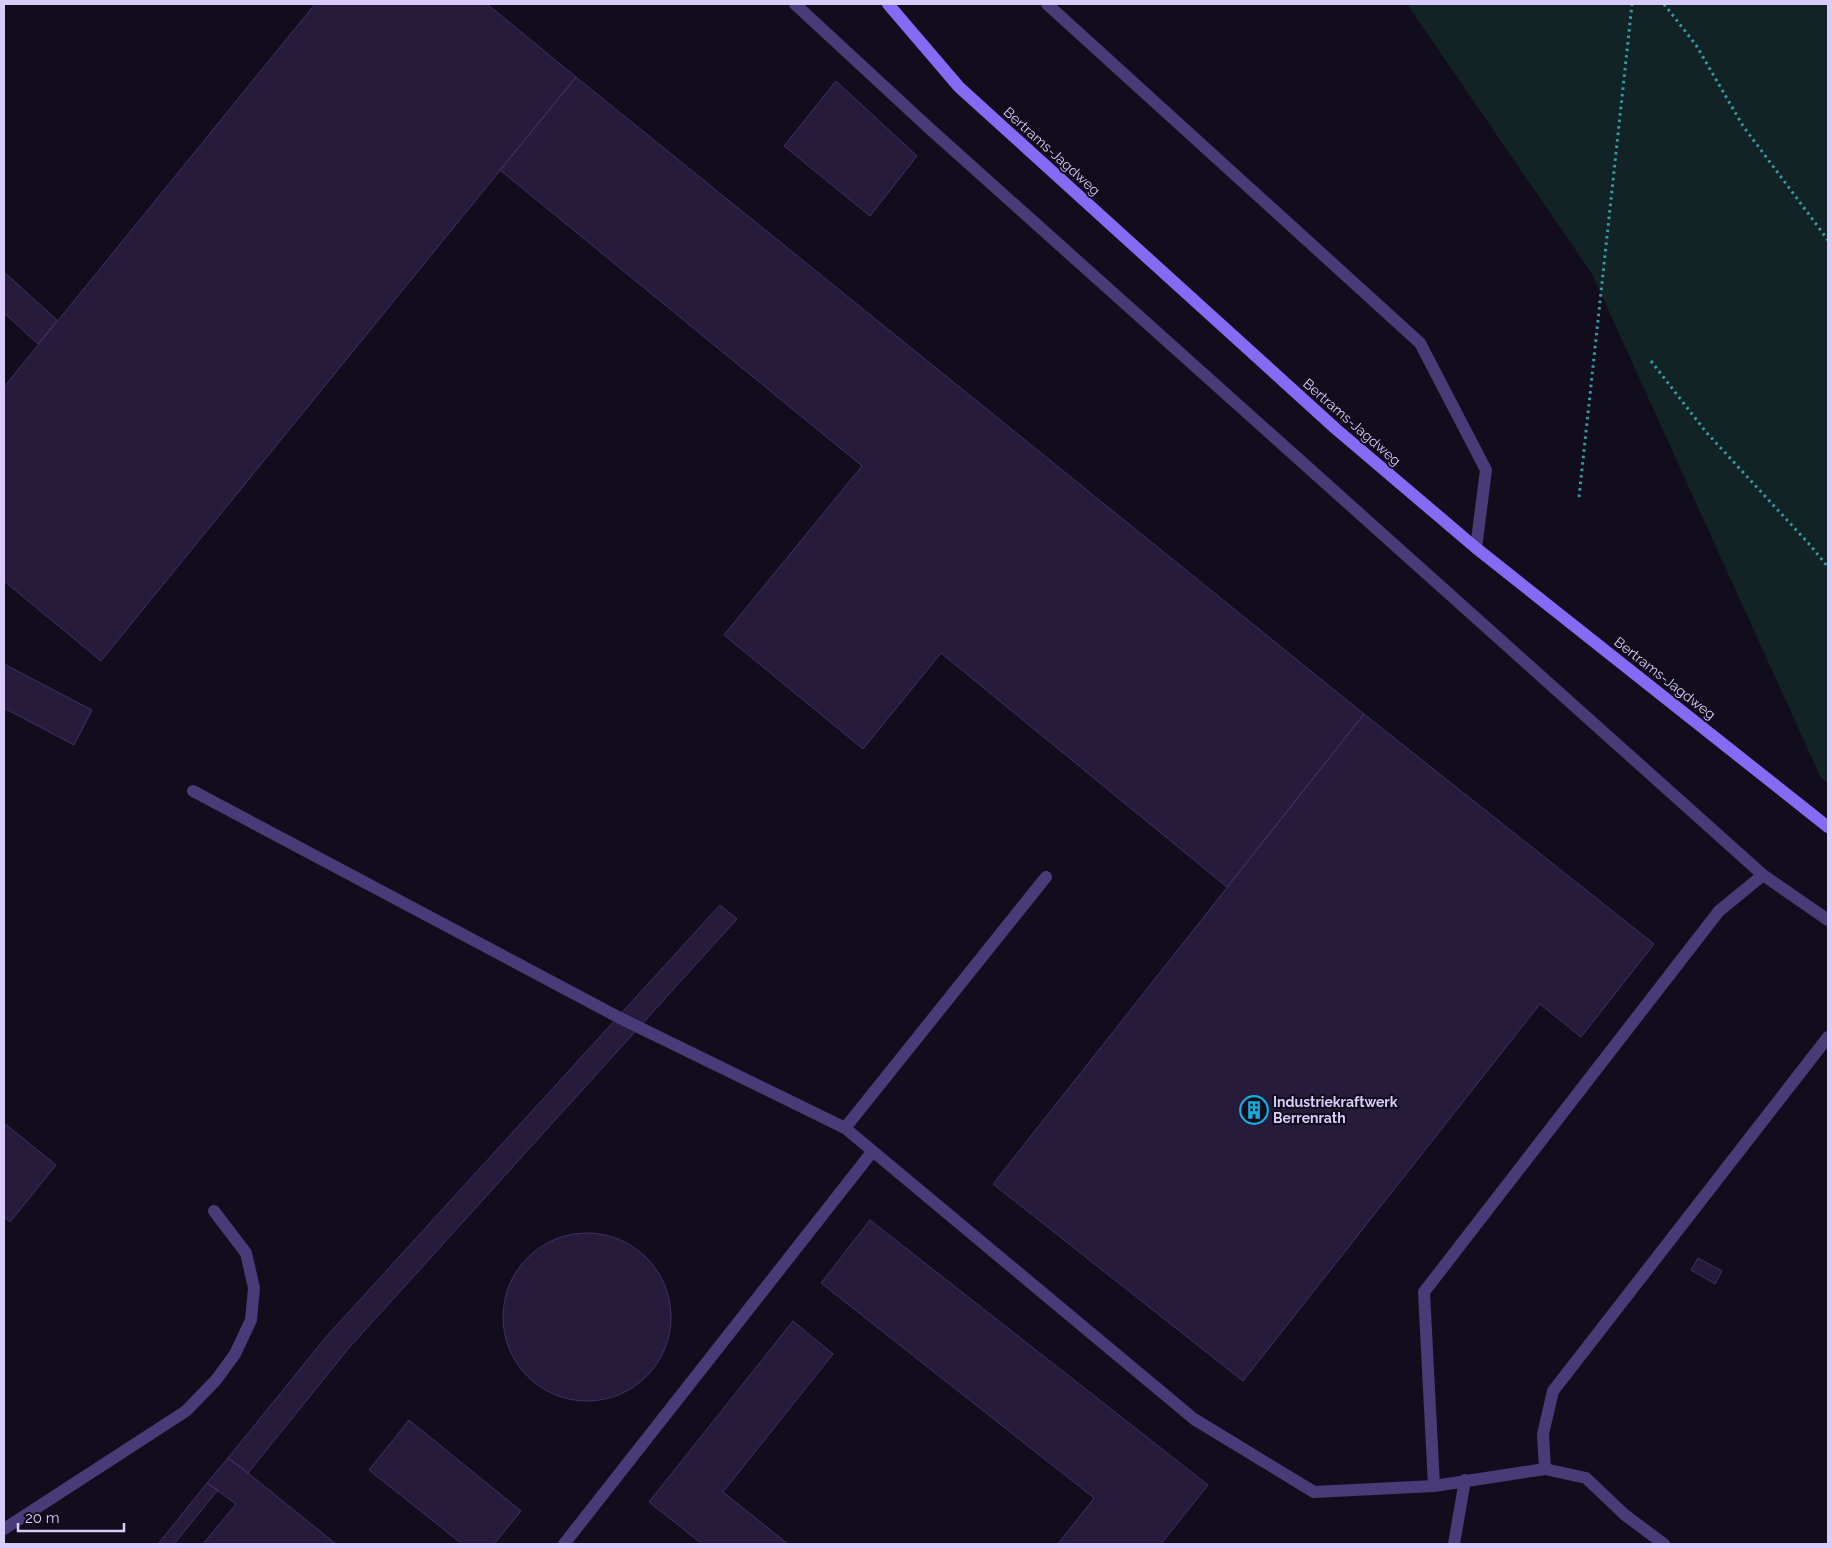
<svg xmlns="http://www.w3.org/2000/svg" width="1832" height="1548" font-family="Raleway,sans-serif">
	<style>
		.green { fill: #112325 }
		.building { fill: #261b3b; stroke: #422f65 }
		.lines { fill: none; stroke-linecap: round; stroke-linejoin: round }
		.path { stroke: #379ba5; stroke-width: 3; stroke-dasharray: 2.5 4; stroke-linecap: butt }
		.lane { stroke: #473c77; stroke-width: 12 }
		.street { stroke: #473c77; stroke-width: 12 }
		.secondary { stroke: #836bf3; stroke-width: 12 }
		.labels { text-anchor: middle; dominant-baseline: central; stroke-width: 4; stroke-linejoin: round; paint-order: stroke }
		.street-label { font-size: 14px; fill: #d9ccfb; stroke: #120d1c }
		.poi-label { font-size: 14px; font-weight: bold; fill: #d9ccfb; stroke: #120d1c; text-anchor: start }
	</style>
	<rect width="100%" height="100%" fill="#120d1c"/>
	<path class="green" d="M1407,4h421v779l-7,-5 -229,-504z"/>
	<path class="building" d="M315,4h172l89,73 -475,584 -97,-80v-194z
		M576,77l788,637 -137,173 -286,-234 -78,96 -139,-114 138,-169 -362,-296z
		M836,81l81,75 -47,60 -86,-70z
		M4,272l53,48 -19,24 -34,-31z
		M4,664l88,46 -18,35 -70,-37z
		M1364,714l290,230 -73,93 -41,-33 -297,377 -250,-197z
		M720,905l17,14 -389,430 -100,124 -20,-15 98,-121z
		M4,1123l52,42 -46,57 -6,-5z
		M870,1220l338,265 -47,59h-103l36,-46 -273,-215z
		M503 1317a84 84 0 1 1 168 0a84 84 0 1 1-168 0Z
		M1698,1258l24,13 -7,13 -24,-14z
		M793,1321l40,33 -110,138 65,52h-86l-53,-42z
		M409,1420l112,91 -27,33h-32l-93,-74z
		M228,1458l20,15 88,71h-133l33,-40 -29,-21z
		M207,1483l11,7 -44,54h-16z"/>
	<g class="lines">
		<path class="path" d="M1664,4l32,41 47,81 85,114
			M1651,361l55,71 104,113 18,22
			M1579,497l53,-493"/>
		<path class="lane" d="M795,4l134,124 834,747
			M1047,4l373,339 66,127 -10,78
			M193,791l425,226 227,111 349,291 120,73 120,-6 111,-17 41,9 39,37
			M845,1128l201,-251
			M1545,1469l-2,-35 10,-43 275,-354
			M1434,1486l-10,-194 295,-381 44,-36 65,45
			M4,1529l182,-118 30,-31 19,-26 16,-34 3,-32 -8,-35 -32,-42
			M564,1544l308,-392
			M1454,1544l11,-64"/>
		<path class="street" d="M1625,1515l39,29"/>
		<path class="secondary" d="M888,4l71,83 377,342 140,119 352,279"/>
	</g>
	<defs>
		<symbol id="building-ring" viewBox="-11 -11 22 22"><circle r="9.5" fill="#120d1c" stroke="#13ade0" stroke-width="1.5"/><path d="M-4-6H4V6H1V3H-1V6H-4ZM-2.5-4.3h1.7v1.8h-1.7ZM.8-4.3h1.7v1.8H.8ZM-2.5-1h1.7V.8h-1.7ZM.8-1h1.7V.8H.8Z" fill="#13ade0"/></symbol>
	</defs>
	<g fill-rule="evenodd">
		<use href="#building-ring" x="1238" y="1094" width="32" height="32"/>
	</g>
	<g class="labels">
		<g class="street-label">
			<text transform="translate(1052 151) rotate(42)">Bertrams-Jagdweg</text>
			<text transform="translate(1352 422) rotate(41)">Bertrams-Jagdweg</text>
			<text transform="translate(1665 678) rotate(38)">Bertrams-Jagdweg</text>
		</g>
		<g class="poi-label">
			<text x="1273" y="1102">Industriekraftwerk<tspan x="1273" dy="16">Berrenrath</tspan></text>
		</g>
	</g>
	<rect width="1832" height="1548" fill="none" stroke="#d9ccfb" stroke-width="10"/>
	<path d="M18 1523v8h106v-8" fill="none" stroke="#d9ccfb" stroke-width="2.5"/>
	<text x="25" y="1523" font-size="15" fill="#d9ccfb" stroke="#120d1c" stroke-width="4" paint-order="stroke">20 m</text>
</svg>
